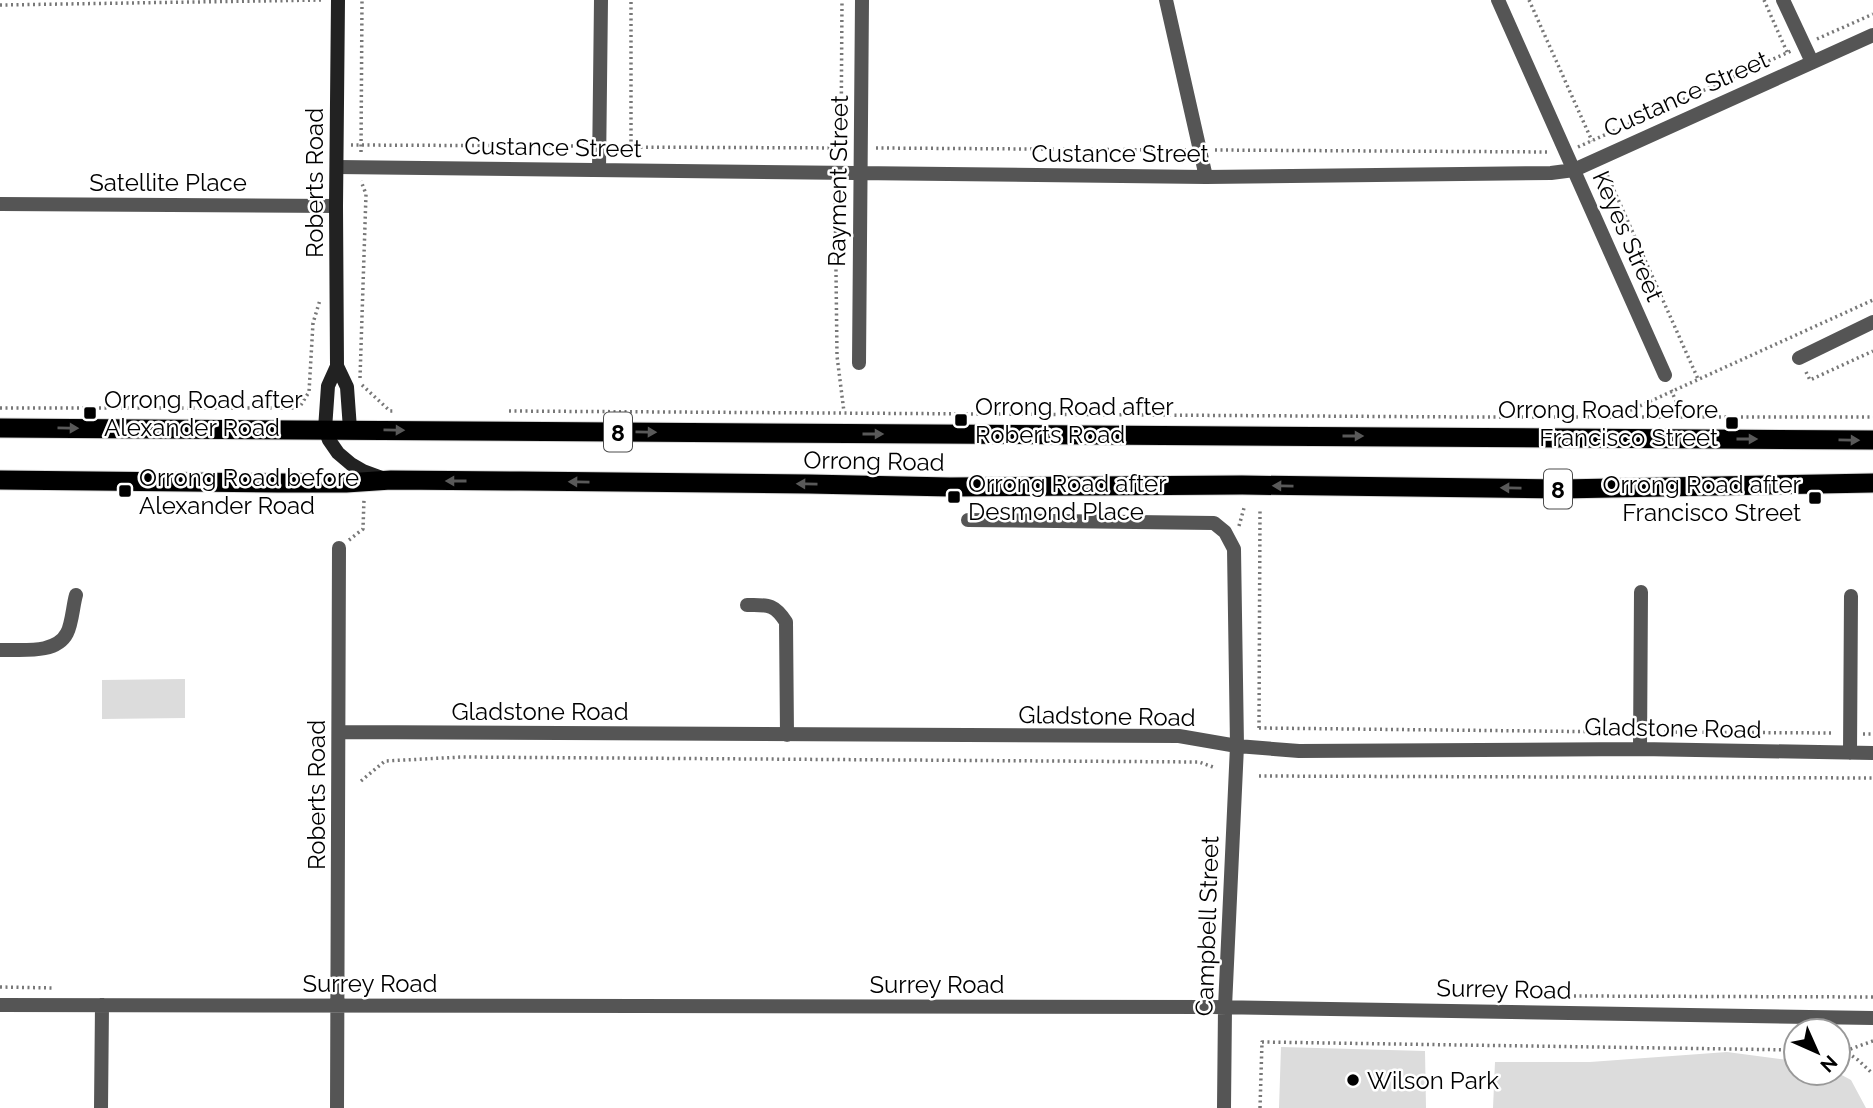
<svg xmlns="http://www.w3.org/2000/svg" width="1873" height="1108" font-family="Raleway,sans-serif">
	<style>
		.green { fill: #dcdcdc }
		.lines { fill: none; stroke-linecap: round; stroke-linejoin: round }
		.trunk-casing { stroke: #dbdbdb; stroke-width: 21 }
		.path { stroke: #777; stroke-width: 3.5; stroke-dasharray: 2 3.5; stroke-linecap: butt }
		.minor { stroke: #555; stroke-width: 14 }
		.secondary { stroke: #222; stroke-width: 14 }
		.trunk { stroke: #000; stroke-width: 19 }
		.oneway { fill: #595959 }
		.poi-dot { fill: #000; stroke: #fff; stroke-width: 2.5 }
		.labels { text-anchor: middle; dominant-baseline: central; stroke-width: 5; stroke-linejoin: round; paint-order: stroke }
		.shield { fill: #fff; stroke: #4c4c4c; stroke-width: 2 }
		.shield-label { font-size: 23px; font-weight: bold; fill: #000 }
		.street-label { font-size: 24px; fill: #000; stroke: #fff }
		.poi-label { font-size: 24px; fill: #000; stroke: #fff; text-anchor: start }
	</style>
	<rect width="100%" height="100%" fill="#fff"/>
	<path class="green" d="M185,679v39l-83,1v-39z
		M1281,1047l144,4 1,57h-147z
		M1727,1052l69,9v12h42l13,7 15,28h-373l2,-46h95z"/>
	<g class="lines">
		<defs>
			<path id="trunk" d="M0,428l1873,12
				M0,480l278,3h68l45,-3 130,1 288,3 141,3 292,-2 319,4 312,-6"/>
		</defs>
		<use href="#trunk" class="trunk-casing"/>
		<path class="path" d="M1529,0l63,141
			M1764,0l23,52
			M0,5l323,-5
			M1817,39l56,-25
			M351,145l233,1
			M613,147l234,1
			M631,147v-147
			M1578,147l213,-96
			M876,148l310,2
			M1215,150l335,2
			M361,152l1,-152
			M838,159l3,-11 1,-148
			M1605,170l93,209
			M835,187l2,169 7,56
			M1806,372l4,8 63,-29
			M360,378l6,-184 -5,-13
			M362,385l28,26h3
			M1671,390l12,27
			M0,408h299l10,-16 4,-69 7,-23
			M509,411l958,6h406
			M1620,415l253,-115
			M1239,526l5,-18
			M349,540l14,-11 1,-30
			M1259,728l365,4
			M1259,728l1,-219
			M1653,732l181,1
			M1863,734h10
			M1259,776l614,2
			M361,781l24,-20 77,-4 737,5 14,5
			M0,987l54,1
			M1574,996l299,1
			M1873,1041l-28,10 13,9 15,14
			M1260,1108l2,-66 534,8"/>
		<path class="minor" d="M1166,0l40,177
			M1498,0l167,375
			M1783,0l29,62
			M337,167l869,10 345,-4 23,-3 299,-135
			M599,170l2,-170
			M0,204l336,2
			M1799,358l74,-36
			M859,363l3,-363
			M968,520l246,3 11,9 9,17 3,197 -12,261 -1,101
			M747,605c20,0 27,-2 39,17l1,113
			M0,650c20,-1 56,5 67,-17 5,-9 6,-28 9,-38
			M339,732l840,4 58,10 62,5 341,-2 233,4
			M1640,749l1,-157
			M1850,753l1,-157
			M0,1005l1212,2 661,11
			M101,1108l1,-103
			M337,1108l2,-560"/>
		<path class="secondary" d="M338,0l-2,206 1,160 -9,20 -3,43 4,11 9,13 13,11 12,7 19,7
			M337,366l10,21 3,42"/>
		<use href="#trunk" class="trunk"/>
	</g>
	<defs><path id="oneway-solid" d="M-6-.8H1V-3.2L6.5 0L1 3.2V.8H-6Z" transform="scale(1.75)"/></defs>
	<g class="oneway">
		<use href="#oneway-solid" transform="translate(68 428) rotate(1)"/>
		<use href="#oneway-solid" transform="translate(394 430) rotate(1)"/>
		<use href="#oneway-solid" transform="translate(646 432) rotate(1)"/>
		<use href="#oneway-solid" transform="translate(873 434)"/>
		<use href="#oneway-solid" transform="translate(1353 436)"/>
		<use href="#oneway-solid" transform="translate(1747 439)"/>
		<use href="#oneway-solid" transform="translate(1849 440) rotate(1)"/>
		<use href="#oneway-solid" transform="translate(456 481) rotate(-180)"/>
		<use href="#oneway-solid" transform="translate(579 482) rotate(-179)"/>
		<use href="#oneway-solid" transform="translate(807 484) rotate(-179)"/>
		<use href="#oneway-solid" transform="translate(1283 486) rotate(-179)"/>
		<use href="#oneway-solid" transform="translate(1511 488) rotate(-179)"/>
	</g>
	<g class="poi-dot">
		<rect x="83" y="406" width="14" height="14" rx="3.5"/>
		<rect x="954" y="413" width="14" height="14" rx="3.5"/>
		<rect x="1725" y="416" width="14" height="14" rx="3.5"/>
		<rect x="118" y="484" width="14" height="14" rx="3.5"/>
		<rect x="947" y="490" width="14" height="14" rx="3.5"/>
		<rect x="1808" y="491" width="14" height="14" rx="3.5"/>
		<circle cx="1353" cy="1080" r="7"/>
	</g>
	<g class="labels">
		<g class="shield">
			<rect x="604" y="412.5" width="28" height="39" rx="5"/>
			<rect x="1544" y="469.5" width="28" height="39" rx="5"/>
		</g>
		<g class="shield-label">
			<text x="618" y="432">8</text>
			<text x="1558" y="489">8</text>
		</g>
		<g class="street-label">
			<text transform="translate(1686 94) rotate(-24)">Custance Street</text>
			<text transform="translate(553 147) rotate(1)">Custance Street</text>
			<text x="1120" y="153">Custance Street</text>
			<text transform="translate(838 181) rotate(-89)">Rayment Street</text>
			<text x="168" y="182">Satellite Place</text>
			<text transform="translate(314 183) rotate(-90)">Roberts Road</text>
			<text transform="translate(1628 236) rotate(66)">Keyes Street</text>
			<text transform="translate(874 461) rotate(1)">Orrong Road</text>
			<text x="540" y="711">Gladstone Road</text>
			<text transform="translate(1107 716) rotate(1)">Gladstone Road</text>
			<text transform="translate(1673 728) rotate(1)">Gladstone Road</text>
			<text transform="translate(316 795) rotate(-90)">Roberts Road</text>
			<text transform="translate(1207 926) rotate(-88)">Campbell Street</text>
			<text x="370" y="983">Surrey Road</text>
			<text x="937" y="984">Surrey Road</text>
			<text transform="translate(1504 989) rotate(1)">Surrey Road</text>
		</g>
		<g class="poi-label">
			<text x="104" y="399">Orrong Road after<tspan x="104" dy="28">Alexander Road</tspan></text>
			<text x="975" y="406">Orrong Road after<tspan x="975" dy="28">Roberts Road</tspan></text>
			<text x="1718" y="409" text-anchor="end">Orrong Road before<tspan x="1718" dy="28">Francisco Street</tspan></text>
			<text x="139" y="477">Orrong Road before<tspan x="139" dy="28">Alexander Road</tspan></text>
			<text x="968" y="483">Orrong Road after<tspan x="968" dy="28">Desmond Place</tspan></text>
			<text x="1801" y="484" text-anchor="end">Orrong Road after<tspan x="1801" dy="28">Francisco Street</tspan></text>
			<text x="1367" y="1080">Wilson Park</text>
		</g>
	</g>
	<g transform="translate(1817 1052) rotate(135)"><circle r="33" fill="#ffffff" stroke="#999999" stroke-width="2"/>
	<path d="M0-5L12 26L0 18L-12 26Z" fill="#000000"/>
	<text y="-10" font-size="19" font-weight="bold" text-anchor="middle" fill="#000000">N</text>
	</g>
</svg>
